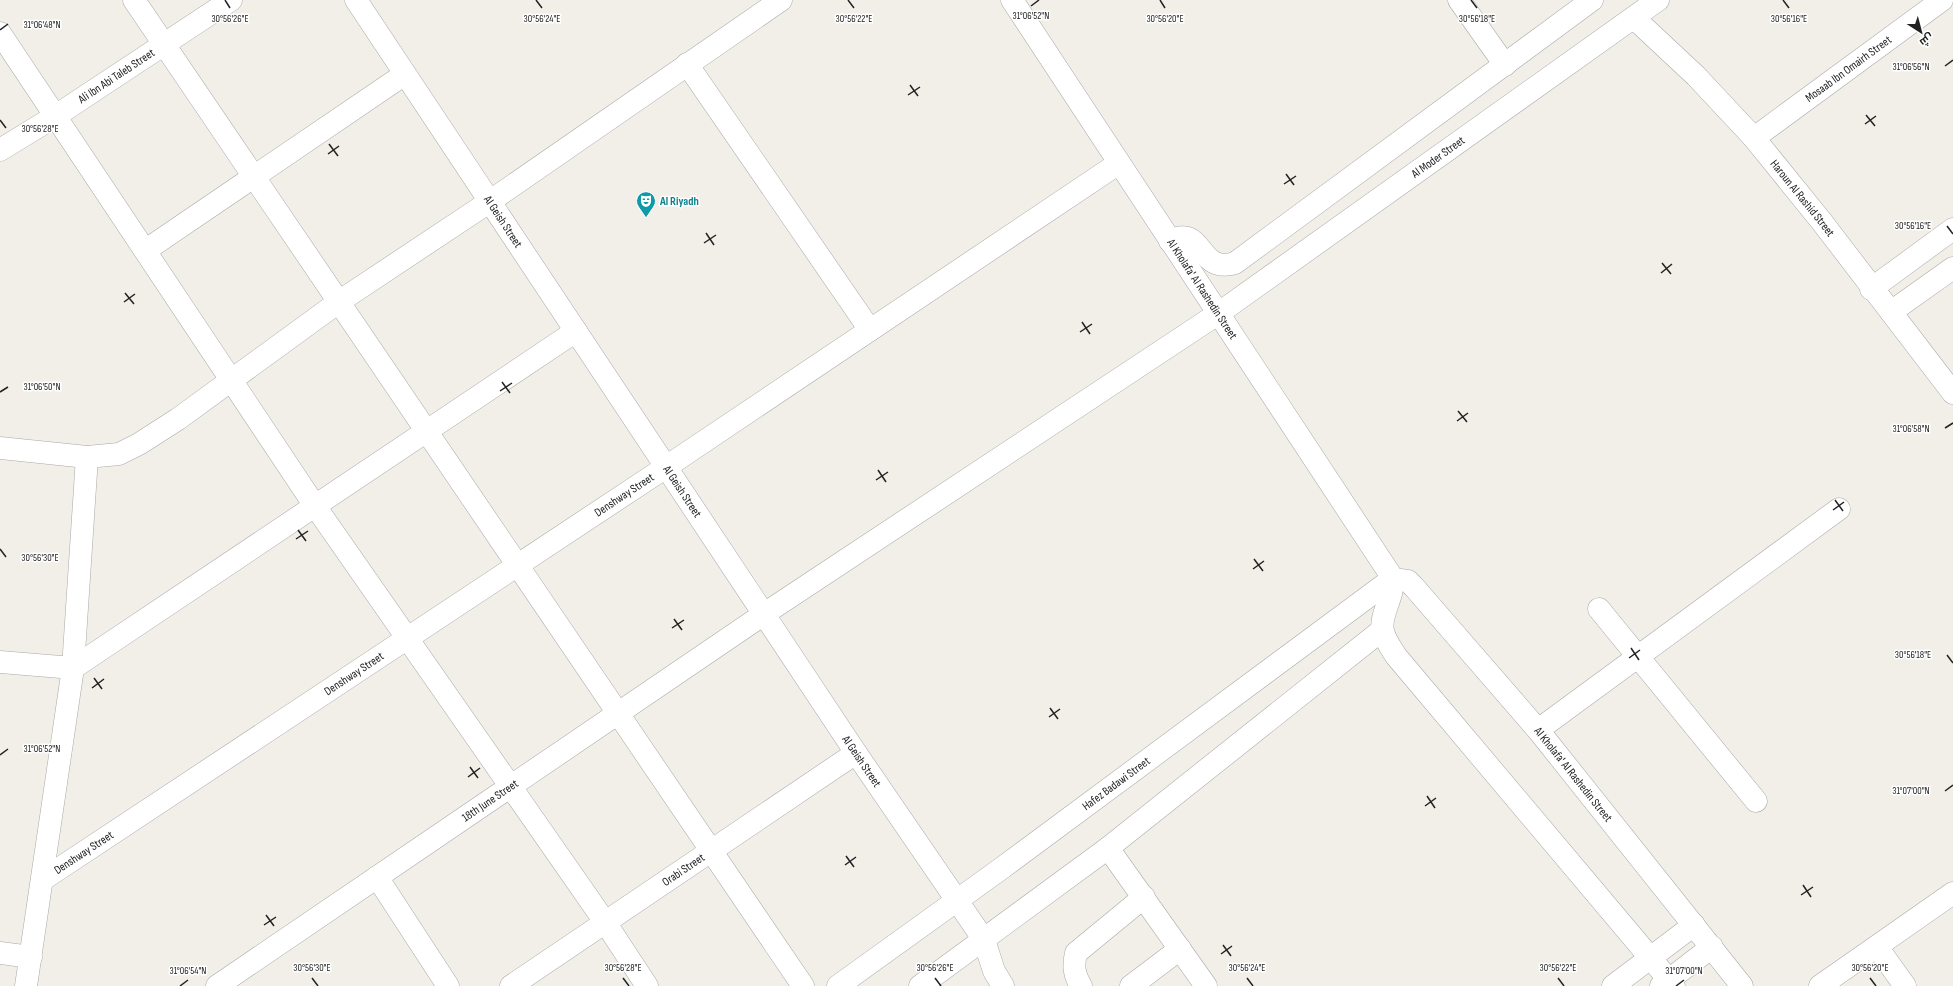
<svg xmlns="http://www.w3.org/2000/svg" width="1953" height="986" font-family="'Sofia Sans Condensed',Cairo,sans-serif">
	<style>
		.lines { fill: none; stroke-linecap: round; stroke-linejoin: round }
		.minor-casing { stroke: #a9a9a9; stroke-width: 23 }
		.minor { stroke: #fff; stroke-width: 22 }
		.ticks { fill: none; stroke: #222; stroke-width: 1.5 }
		.labels { text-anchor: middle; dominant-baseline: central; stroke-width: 3; stroke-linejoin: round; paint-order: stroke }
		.street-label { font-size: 12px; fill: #222; stroke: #fff }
		.culture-label { font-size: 12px; font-weight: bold; fill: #0d838f; stroke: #fff; text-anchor: start }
		.ticks-label { font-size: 10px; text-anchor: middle; fill: #222; stroke: #fff; stroke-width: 3; stroke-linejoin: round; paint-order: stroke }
	</style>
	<rect width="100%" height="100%" fill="#f2efe9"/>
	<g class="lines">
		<defs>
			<g id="minor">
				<path d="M134,0l669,986"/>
				<path id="s1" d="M356,0l500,753 128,187 10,31 9,15"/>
				<path id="s2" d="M1012,0l374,568c2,3 5,7 6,11 3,18 -13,35 -9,52 2,9 8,17 13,25l278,330"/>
				<path d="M1459,0l46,65"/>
				<path id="s3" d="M1634,18l62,58 58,62 68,84 131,171"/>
				<path d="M0,33l315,473 290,416 42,64"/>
				<path d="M687,64l183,266"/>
				<path id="s4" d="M1754,138l188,-138"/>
				<path id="s5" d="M0,150l54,-33 177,-117"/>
				<path d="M1170,241c34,-18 27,34 65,22l357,-263"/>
				<path d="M146,250l259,-176"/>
				<path d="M1871,289l82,-60"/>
				<path d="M1891,312l62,-44"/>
				<path d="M0,448l87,9 32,-3 20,-10 39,-25 162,-118 149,-99 292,-202"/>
				<path d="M1599,609l157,192"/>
				<path d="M0,662l73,6 503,-337"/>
				<path d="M1538,730l301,-221"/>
				<path d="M1108,848l98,138"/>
				<path d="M377,877l71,109"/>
				<path id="s6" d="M42,880l624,-413 453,-304"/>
				<path d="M1877,947l28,39"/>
				<path d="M0,953l31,4"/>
				<path d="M26,986l47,-318 14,-211"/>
				<path id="s7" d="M217,986l547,-372 455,-301 439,-313"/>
				<path id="s8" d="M511,986l345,-233"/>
				<path id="s9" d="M838,986l164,-118 390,-289 16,2 6,6 124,143 204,256"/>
				<path d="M920,986l188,-138 274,-218"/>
				<path d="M1081,986c-7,-11 -8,-20 -5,-33l68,-56"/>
				<path d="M1131,986l49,-37"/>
				<path d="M1613,986l81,-61"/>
				<path d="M1661,986l51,-39"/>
				<path d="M1820,986l133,-93"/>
			</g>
		</defs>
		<use href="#minor" class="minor-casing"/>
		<use href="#minor" class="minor"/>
	</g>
	<path class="ticks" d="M225,0l5,8M536,0l6,8M848,0l6,8M1160,0l5,8M1471,0l6,8M1783,0l6,8M1031,6l8,-6M0,30l8,-6M1945,66l8,-6M910,85l8,11M908,95l12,-8M1866,115l9,11M0,120l6,8M1865,124l11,-8M329,144l9,12M328,154l11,-8M1286,174l8,11M1284,184l12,-8M1947,226l6,8M706,233l8,12M704,243l12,-8M1662,263l9,11M1661,273l11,-9M125,293l9,11M124,302l11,-8M1082,322l8,12M1080,332l12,-8M502,382l8,11M500,391l12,-8M0,392l8,-5M1458,411l9,11M1457,421l11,-8M1945,428l8,-5M878,470l8,12M876,480l12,-8M1835,500l8,11M1833,510l11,-8M298,530l8,11M296,539l12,-8M0,549l6,8M1254,559l9,12M1253,569l11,-8M674,619l8,11M672,628l12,-8M1631,648l8,12M1947,655l6,8M1629,658l11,-8M94,678l8,11M92,688l12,-9M1050,708l8,11M1049,717l11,-8M0,755l8,-6M470,767l8,11M468,777l12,-9M1945,791l8,-6M1427,796l8,12M1425,806l11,-8M846,856l8,11M845,865l11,-8M1803,885l8,12M1801,895l12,-8M266,915l8,11M264,925l12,-8M1223,945l8,11M1221,954l11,-8M312,978l6,8M623,978l6,8M935,978l6,8M1247,978l6,8M1558,978l6,8M1870,978l6,8M180,986l8,-6M1676,986l8,-6"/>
	<defs>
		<symbol id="theatre-pin" viewBox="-11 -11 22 30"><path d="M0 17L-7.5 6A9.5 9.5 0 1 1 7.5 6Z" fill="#0f9aa8" stroke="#fff"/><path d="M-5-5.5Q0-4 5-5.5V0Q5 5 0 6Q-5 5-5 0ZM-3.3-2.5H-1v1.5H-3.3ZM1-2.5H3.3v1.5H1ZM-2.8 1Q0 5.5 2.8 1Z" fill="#fff"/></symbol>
	</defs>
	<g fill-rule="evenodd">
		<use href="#theatre-pin" x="635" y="190" width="22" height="30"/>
	</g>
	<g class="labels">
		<g class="street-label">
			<text stroke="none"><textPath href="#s4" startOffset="117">Mosaab Ibn Omairh Street</textPath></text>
			<text stroke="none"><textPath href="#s5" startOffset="138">Ali Ibn Abi Taleb Street</textPath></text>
			<text stroke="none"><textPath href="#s7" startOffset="1476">Al Moder Street</textPath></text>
			<text stroke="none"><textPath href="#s3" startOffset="247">Haroun Al Rashid Street</textPath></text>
			<text stroke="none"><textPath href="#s1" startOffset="266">Al Geish Street</textPath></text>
			<text stroke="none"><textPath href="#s2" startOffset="346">Al Kholafa' Al Rashedin Street</textPath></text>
			<text stroke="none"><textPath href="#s1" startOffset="590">Al Geish Street</textPath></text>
			<text stroke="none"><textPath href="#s6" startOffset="698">Denshway Street</textPath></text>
			<text stroke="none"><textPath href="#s6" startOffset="374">Denshway Street</textPath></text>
			<text stroke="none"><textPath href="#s1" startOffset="914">Al Geish Street</textPath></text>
			<text stroke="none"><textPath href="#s9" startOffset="958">Al Kholafa' Al Rashedin Street</textPath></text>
			<text stroke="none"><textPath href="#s9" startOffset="344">Hafez Badawi Street</textPath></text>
			<text stroke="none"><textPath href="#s7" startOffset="330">18th June Street</textPath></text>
			<text stroke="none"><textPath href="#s6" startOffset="50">Denshway Street</textPath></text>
			<text stroke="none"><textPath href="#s8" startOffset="208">Orabi Street</textPath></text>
		</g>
		<g class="culture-label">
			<text x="660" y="201">Al Riyadh</text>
		</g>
	</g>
	<g class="ticks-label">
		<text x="1031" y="19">31°06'52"N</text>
		<text x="230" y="22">30°56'26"E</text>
		<text x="542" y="22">30°56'24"E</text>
		<text x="854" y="22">30°56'22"E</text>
		<text x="1165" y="22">30°56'20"E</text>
		<text x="1477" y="22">30°56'18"E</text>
		<text x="1789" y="22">30°56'16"E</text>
		<text x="42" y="28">31°06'48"N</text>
		<text x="1911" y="70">31°06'56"N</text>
		<text x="40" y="132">30°56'28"E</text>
		<text x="1913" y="229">30°56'16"E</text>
		<text x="42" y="390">31°06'50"N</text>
		<text x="1911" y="432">31°06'58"N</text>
		<text x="40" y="561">30°56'30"E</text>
		<text x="1913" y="658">30°56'18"E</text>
		<text x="42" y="752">31°06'52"N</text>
		<text x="1911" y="794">31°07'00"N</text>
		<text x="312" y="971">30°56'30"E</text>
		<text x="623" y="971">30°56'28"E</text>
		<text x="935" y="971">30°56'26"E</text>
		<text x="1247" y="971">30°56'24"E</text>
		<text x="1558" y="971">30°56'22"E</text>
		<text x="1870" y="971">30°56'20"E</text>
		<text x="188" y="974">31°06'54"N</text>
		<text x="1684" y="974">31°07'00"N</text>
	</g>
	<g transform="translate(1921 32) rotate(144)" stroke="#ffffff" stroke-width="3" paint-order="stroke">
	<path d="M0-3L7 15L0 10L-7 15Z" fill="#222222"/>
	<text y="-6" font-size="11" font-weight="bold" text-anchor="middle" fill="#222222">ش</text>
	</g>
</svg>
